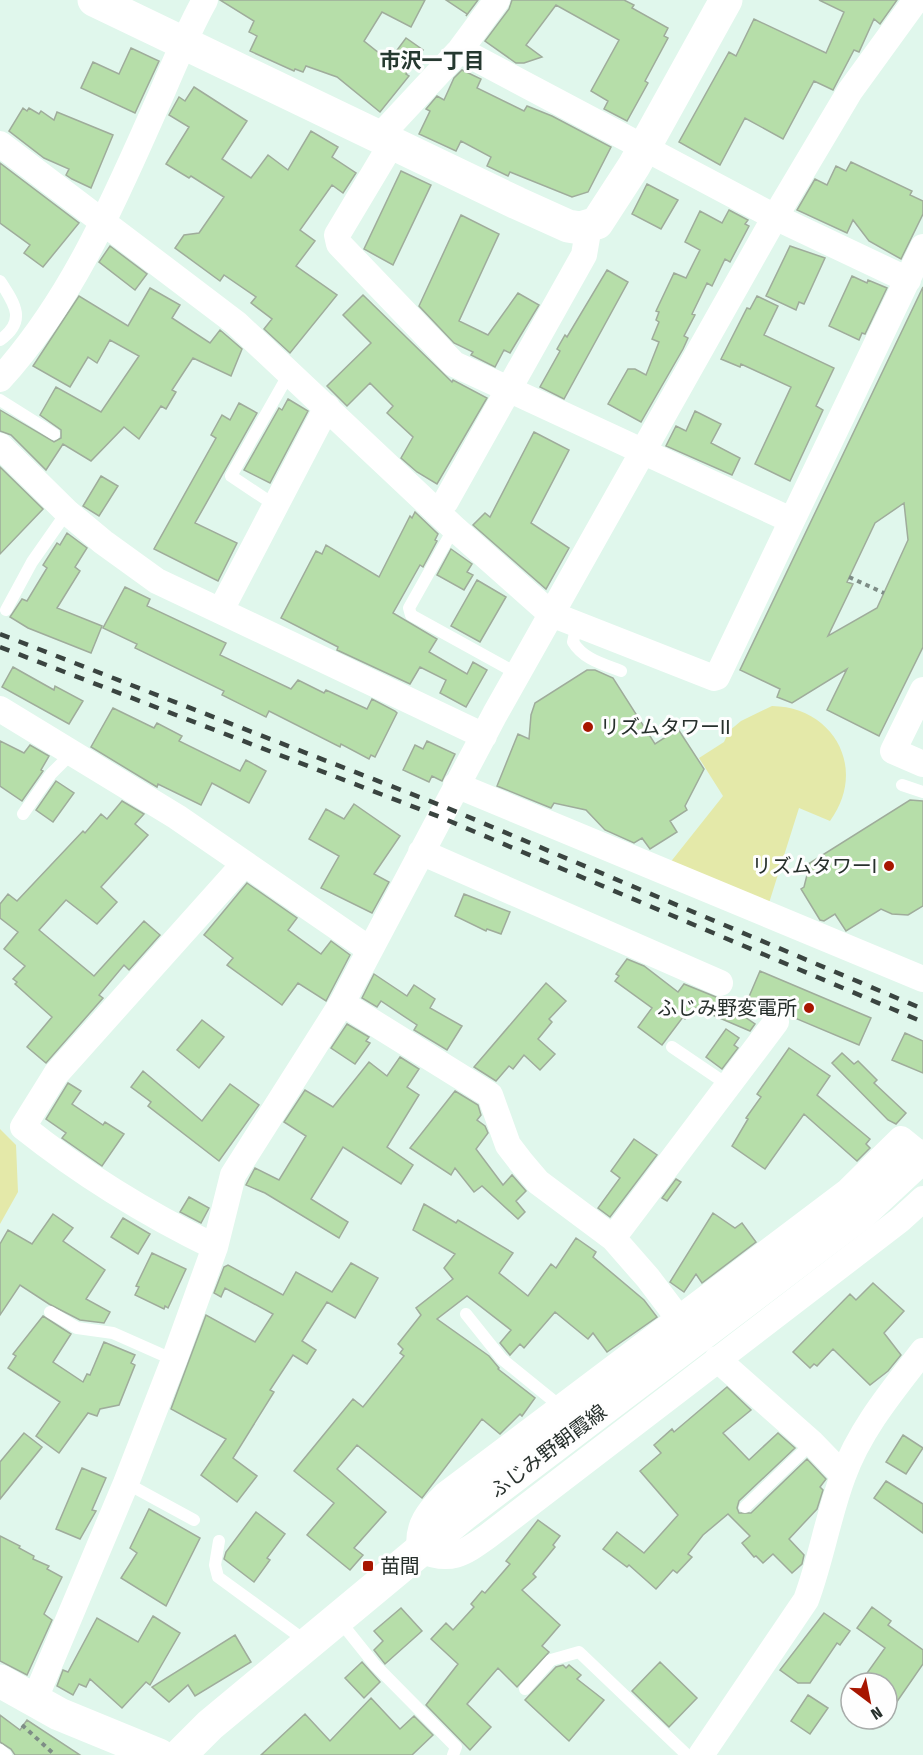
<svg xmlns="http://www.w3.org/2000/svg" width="923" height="1755" font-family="'Fira Sans Condensed','Noto Sans JP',sans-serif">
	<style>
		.green { fill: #e4e9a9 }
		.building { fill: #b6dea9; stroke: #9fac9b; stroke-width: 1.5; fill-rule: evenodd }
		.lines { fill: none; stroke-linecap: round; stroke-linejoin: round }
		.path { stroke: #7e8d86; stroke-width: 4; stroke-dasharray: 4.5 4.5; stroke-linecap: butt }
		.lane { stroke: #fff; stroke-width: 12 }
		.street { stroke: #fff; stroke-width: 26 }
		.secondary { stroke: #fff; stroke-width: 33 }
		.rail { stroke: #3a4440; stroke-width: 4.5; stroke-dasharray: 10 10; stroke-linecap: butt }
		.poi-dot { fill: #a71600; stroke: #fefefe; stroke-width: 2 }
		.labels { text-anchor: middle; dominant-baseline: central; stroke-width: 6; stroke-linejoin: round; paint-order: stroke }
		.poi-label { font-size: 20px; fill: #27302c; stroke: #fefefe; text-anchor: start }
		.street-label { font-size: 20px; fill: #27302c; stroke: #fefefe }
		.neighbourhood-label { font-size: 21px; font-weight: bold; fill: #263930; stroke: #fefefe }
	</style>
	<rect width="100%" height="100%" fill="#e0f7ec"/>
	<path class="green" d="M772,706c62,1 96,63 58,115l-31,-13 -30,95 -100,-39 54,-68 -24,-38 25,-16 5,-11 12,-10z
		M0,1129l16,16 2,47 -18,32z"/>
	<path class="building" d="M220,0h205l-14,27 -29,-15 -18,29 25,20 17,-23 17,12 -17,24 3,2 -29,36 -43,-35 -31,-11 -3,6 -8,-3 -1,2 -44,-20 7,-15 -8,-4 5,-11z
		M446,0h32l-12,16 1,-2z
		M512,0h112l10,5 -2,3 36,20 -4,8 4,2 -23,43 3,2 -21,38 -23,-12 4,-8 -17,-10 28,-51 -63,-35 -30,40 16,12 -18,6h-8l-31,-22 24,-32z
		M819,0h78l-17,24 -6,-5 -15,33 -5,-2 -21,40 -19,-9 -31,58 -38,-21 -25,47 -41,-23 50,-90 7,4 18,-37 72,34 18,-41z
		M131,48l28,13 -24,52 -54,-25 12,-26 26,12z
		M462,70l19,9 -4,9 47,23 3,-5 25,10 59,31 -23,45 -16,5 -62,-25 -2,4 -21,-10 4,-9 -30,-16 -5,10 -37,-17 11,-23 -4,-2 11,-13 7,4 10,-22z
		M194,87l53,34 -25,38 29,19 17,-23 20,15 23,-39 27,16 -6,10 24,16 -13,20 -11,-8 -32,45 15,11 -19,25 41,29 -47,58 -26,-24 8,-10 -21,-16 5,-6 -32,-22 -4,6 -45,-33 9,-13 15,-2 25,-36 -33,-21 -2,2 -23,-14 23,-37 -20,-12 10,-18 6,4z
		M23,108l4,3 2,-3 10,6 2,-3 13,9 3,-8 56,23 -22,53 -19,-9 -6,-4 3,-6 -25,-11 -35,-27z
		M851,162l61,29 -2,4 13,6v13l-22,45 -32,-18 -16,-21 -6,13 -50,-23 18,-31 12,6 9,-19 10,5z
		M0,163l79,60 -36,44 -19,-14 6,-8 -30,-22z
		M401,171l30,14 -38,80 -29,-16z
		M647,184l31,16 -17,29 -29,-15z
		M729,210l19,10 -3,4 4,2 -19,36 -5,-3 -13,27 -5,-3 -15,31 3,1 -11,21 4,2 -5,11 -42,73 -33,-18 20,-35h7l11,6 13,-33 -7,-3 7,-17 -3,-2 3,-8 -3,-1 18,-38 12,5 14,-28 -15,-8 15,-31 22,12z
		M461,215l38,19 -40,87 29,14 30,-42 21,12 -29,48 -6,-3 -9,17 -24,-12 2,-3 -19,-9 -35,-37z
		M110,246l37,28 -12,16 -36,-28z
		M790,246l35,12 -21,46 -5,-2 -3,8 -30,-14z
		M607,270l21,12 -64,117 -24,-12 20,-36 -3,-2 8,-14 2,2z
		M852,276l15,7 1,-3 19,8 -22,46 -3,-1 -3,7 -30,-14z
		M923,287v360l-44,89 -52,-26 20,-41 -55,34 -15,-6 3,-8 -40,-19zM904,503l4,37 -31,68 -49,28 25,-52 -6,-2 28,-59z
		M150,288l30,17 -8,13 38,25 10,-13 22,19 -11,27 -38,-18 -21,32 4,2 -10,17 -5,-3 -22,33 -15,-12 -33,34 -28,-17 -17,26 -35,-35 -11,-4v-21l54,32 7,-4v-8l-21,-15 16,-28 45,25 38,-56 -29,-16 -13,23 -9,-6 -18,30 -37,-21 46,-70 49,30z
		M363,295l89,87 1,-2 34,18 -50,86 -20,-12 -16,-14 12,-21 -26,-24 6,-7 -23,-23 -23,23 -20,-20 44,-43 -28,-28z
		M757,296l21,10 -14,29 70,33 -18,38 7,4 -33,71 -35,-17 36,-77 -50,-23 -1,3 -19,-8 26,-51 3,1z
		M288,399l20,12 -38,72 -26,-13 35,-62 3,2z
		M239,403l18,10 -62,110 42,20 -19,38 -64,-32 62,-111 -5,-3 11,-20 8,5z
		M695,411l26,13 -10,19 29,15 -8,17 -66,-29 10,-20 10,5z
		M534,432l35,18 -38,73 38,25 -23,41 -73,-64 12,-12 5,4z
		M0,467l43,42 -43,45z
		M101,476l17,10 -19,30 -16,-10z
		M415,512l23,22 -3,6 2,1 -14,26 -3,-2 -27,48 44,26 -8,13 38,22 6,-12 14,8 -21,37 -26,-14 6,-13 -26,-13 -10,17 -73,-34 1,-3 -57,-29 35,-67 6,3 4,-9 53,32 31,-61 2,2z
		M67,533l20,15 -12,19 5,4 -23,37 45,18 -11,27 -63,-25 -18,-11 12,-18 5,2 20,-33 -4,-3 14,-22 3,2z
		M451,549l21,15 -5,8 6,3 -9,15 -27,-15z
		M477,580l29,17 -26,45 -29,-16z
		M125,587l25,12 -3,7 79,37 -6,12 71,34 7,-9 26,13 2,-3 41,19 5,-10 23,12 2,2 -22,44 -4,-2 -2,4 -28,-15 -1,3 -71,-36 -3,6 -44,-22 2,-4 -89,-43 2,-4 -34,-16z
		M13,667l41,23 1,-4 28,15 -14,23 -67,-37z
		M587,670h8l18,8 42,66 23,-15 26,40 -19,37 2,4 -17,11 7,11 -27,17 -8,-11 -8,5 -29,-13 -19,-20 -32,-7 -3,5 -54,-22 21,-52 11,5 2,-24 4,-12z
		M113,708l41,20 3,-5 25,13 -3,5 61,30 6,-11 20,11 -17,32 -37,-20 -11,22 -43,-21 -1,3 -66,-40z
		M0,741l24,12 6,-8 19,11 -8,14 2,1 -21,30 -22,-15z
		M427,741l28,13 -13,27 -10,-5 -3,6 -26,-12 12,-25 8,4z
		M56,781l18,12 -21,29 -17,-12z
		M910,800l13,1v105l-15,9 -16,-1 -11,-5 -35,22 -11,-17 -11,7 -4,-1 -19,-31 3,-2 4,-16 -3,-5z
		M122,801l22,13 -9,10 13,11 -47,52 16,15 -20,22 -31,-24 -27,30 55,46 50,-55 16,14 -31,35 -5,-5 -25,30 4,3 -57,65 -19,-16 25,-30 -37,-33 2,-2 -4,-3 12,-13 -21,-17 14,-17 -18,-14v-14l8,-10 9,7 66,-70 2,2 16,-19 6,5z
		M354,804l46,32 -26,38 15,8 -17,31 -51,-25 18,-32 -30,-17 17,-30 18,10z
		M247,883l50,35 -9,12 33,24 10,-13 19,14 -24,46 -28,-18 -16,22 -55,-40 6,-7 -29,-23z
		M464,894l46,18 -9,22 -14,-5 -1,2 -31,-15z
		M627,959l17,7 34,26 6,-8 32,13 39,27 -5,7 -54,-23 -5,7 -2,-1 -4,5 -2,-2 -21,28 -24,-18 14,-19 -37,-27 4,-5 -3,-2z
		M760,971l111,47 -12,27 -69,-29 -5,-6 -15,-2 -22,-9z
		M374,974l33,22 7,-11 21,14 -5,9 32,18 -15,24 -33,-20 3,-5 -36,-24 -4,6 -15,-9z
		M546,983l20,18 -17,18 3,3 -14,17 17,15 -15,16 -16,-15 -11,14 -4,-3 -13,15 -22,-14z
		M202,1020l22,17 -25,31 -22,-18z
		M347,1024l22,13 -3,4 4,2 -15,21 -24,-16z
		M726,1029l13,9 -5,7 4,3 -16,21 -16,-12z
		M905,1033l18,8v32l-31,-13z
		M789,1048l41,28 -13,19 53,44 -4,5 4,4 -13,13 -53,-47 -39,55 -33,-23 16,-27 -2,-1 15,-21 -4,-3z
		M842,1053l12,11 4,-3 19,19 -3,3 32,30 -10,11 -8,-4 -56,-57z
		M400,1057l19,12 -12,18 12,8 -32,52 26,18 -12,19 -58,-37 -32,52 37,23 -9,16 -74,-45 -19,-8 9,-17 24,12 27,-44 -22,-14 21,-32 28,17 36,-45 18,14z
		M143,1071l59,50 28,-37 29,21 -40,56 -71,-55 3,-4 -20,-15z
		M68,1083l13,8 -9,13 31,21 2,-3 19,12 -22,32 -40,-28 4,-5 -20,-14z
		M455,1091l23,14 3,10 -4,5 8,6 3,7 -12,16 27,36 9,-10 14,16 -10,10 9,11 -7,7 -36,-33 -8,6 -19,-24 -4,7 -41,-27z
		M634,1139l23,16 -47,62 -12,-9 22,-30 -9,-7z
		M676,1179l5,3 -14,19 -5,-3z
		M189,1197l20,11 -8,15 -21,-11z
		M424,1204l32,19 2,-3 55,33 -14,20 29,23 23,-32 5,4 20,-30 20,14 -3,5 51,43 13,17 -50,35 -14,-19 -5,6 -33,-27 -31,36 -4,-4 -10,11 -10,-12 11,-13 -44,-34 -30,23 52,37 10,12 -1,1 37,29 -13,18 -2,-2 -20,20 -18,-15 -60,79 -65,-53 -20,24 49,43 -32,36 9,7 -13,15 -43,-35 27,-32 -40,-32 59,-72 10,8 41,-51 -4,-3 3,-4 -5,-5 23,-29 -5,-7 37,-29 -9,-11 11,-14 -42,-24z
		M713,1213l22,15 7,-5 14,19 -54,41 -6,-9 -12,18 -14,-10z
		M53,1214l20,14 -10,13 42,29 -19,29 24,13 -6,11 -24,-3 -31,-16 -29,-19 -20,30v-71l8,-14 24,14z
		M123,1218l27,16 -12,20 -27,-17z
		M152,1253l34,16 -18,39 -3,-2 -1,3 -29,-14 4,-8 -3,-1z
		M351,1263l27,15 -23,40 -28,-16 -25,39 14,9 -9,14 -14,-9 -23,35 4,2 -41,66 24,18 -20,26 -36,-27 25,-36 -55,-30 35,-94 49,27 18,-28 -48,-26 -4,9 -7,-4 10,-26 4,-2 55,30 13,-23 36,20z
		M873,1283l31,28 -20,22 17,22 -13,16 -18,14 -37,-36 -16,17 -3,-2 -4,4 -17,-16 57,-58 6,6z
		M43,1316l28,18 -18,28 30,20 4,-8 3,1 14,-33 31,13 -4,8 4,2 -16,40 -19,4 -3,7 -9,-3 -29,40 -23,-17 24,-34 -52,-34 8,-12 -3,-2z
		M727,1387l24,23 -28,23 26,27 29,-27 17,15 -56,53 -2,7 2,5h12l56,-54 19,20 -6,8 3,3 -6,19 -28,30 15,16 -2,9 -10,9 -19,-19 -10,9 -7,-7 -2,1 -12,-14 8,-7 -22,-22 -25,21 -15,19 4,3 -15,16 -4,-3 -17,19 -27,-24 -2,2 -24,-18 14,-17 27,21 34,-38 -38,-44 21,-18 -7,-8 18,-16 2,3z
		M24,1433l18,14 -42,52v-37z
		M903,1435l20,13 -17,26 -20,-12z
		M82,1468l24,10 -14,32 4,1 -16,28 -24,-10z
		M886,1481l37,23v29l-49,-35z
		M149,1509l51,29 -34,68 -45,-28 16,-25 -7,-5z
		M256,1512l29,22 -18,24 3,2 -16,22 -30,-23 2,-7z
		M538,1520l22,16 -7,9 2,2 -22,27 3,3 -14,13 38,35 -18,21 7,6 -32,35 -19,-19 -31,36 24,23 -21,23 -44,-45 32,-41 -27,-25 15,-16 7,7 21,-23 -3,-3 11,-13 3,2 25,-29 -4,-3z
		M0,1536l20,10 -1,2 15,8 -1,3 16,7 -2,3 15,8 -18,37 8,6 -25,55 -27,-14z
		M872,1607l19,14 -3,4 35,25v14l-36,52v-33h-27l25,-35 -28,-20z
		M401,1608l21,23 -37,33 -11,-14 9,-9 -9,-10z
		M824,1613l26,18 -10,14 -3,-2 -27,40h-12l-18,-13z
		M153,1616l27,17 -30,52 -4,-3 -24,26 -32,-29 -4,8 -7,-3 -6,11 -16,-9 6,-16 5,2 29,-54 41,24z
		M235,1635l16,27 -56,34 -7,-11 -19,17 -17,-15z
		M362,1662l18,20 -16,16 -19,-20z
		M660,1662l37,36 -28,29 -37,-36z
		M563,1665l3,3 3,-3 12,10 -4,4 27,21 -35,41 -44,-41 31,-33z
		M808,1695l20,13 -18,26 -19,-13z
		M371,1698l29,31 14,-13 19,19 -21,20h-151l44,-41 25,27z
		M0,1715l20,15 7,-10 53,35h-65l-4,-6 -11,-7z"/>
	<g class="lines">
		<path class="path" d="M849,577l35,16
			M22,1725l33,30"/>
		<path class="lane" d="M0,281c15,23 27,40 0,59
			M0,400l54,34
			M276,506l-45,-30 59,-104
			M454,528l-45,80 2,7 107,59
			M6,610l26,-48 35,-50
			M577,624l-4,18c10,17 30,22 48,29
			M902,785l21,7
			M23,814l28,-40 21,-21
			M672,1047l56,38
			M50,1312l27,16 36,5 61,27
			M466,1314l36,45 59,48
			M126,1483l68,37
			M745,1507l67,-64
			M219,1541l-4,24 3,12 89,65
			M339,1620l36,45 81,82 -3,8
			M525,1689l26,-29 28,-8 108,103
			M0,1750l6,5"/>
		<path class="street" d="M460,50l315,167 133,63
			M379,137l81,-87 37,-50
			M392,143l-55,92 2,9 115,120 337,156
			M0,144l236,179 218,205 97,86 163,64 3,-1 206,-430
			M0,379c74,-81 117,-185 161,-284 14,-32 27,-65 44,-95
			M0,446l67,66 36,30 54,39 327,155
			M436,510l10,-9 138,-246 5,-29
			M221,610l106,-203
			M923,690l-30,61 30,13
			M0,709l177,108 192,132
			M456,785l467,194
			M421,852l299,131
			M342,1003l148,92 18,50 13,17 17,20 75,56 35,40 31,41
			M923,1157l-22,-18 -54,53 -402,303c-16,16 -29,31 -25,55 30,13 43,4 68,-14l412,-316 23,-21
			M613,1238l163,-216
			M215,1247c-68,-33 -133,-73 -192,-120l33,-53 188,-210
			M717,1359l95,84 31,32
			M34,1701l92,-218 48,-123 41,-113 18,-72 109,-172 153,-289 280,-497 75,-126 66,-91
			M701,1755l105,-155c15,-40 22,-84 37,-124 17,-47 50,-86 80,-125"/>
		<path class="secondary" d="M94,0l423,203 51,23 12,2 17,-5 37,-57 92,-166
			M0,1681l59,33 100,41
			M180,1755l30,-30 254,-211 400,-303 59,-55"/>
		<path class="rail" d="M0,634l445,173 478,202
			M0,647l440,170 483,205"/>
	</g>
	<g class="poi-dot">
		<circle cx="588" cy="727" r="6"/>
		<circle cx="889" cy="866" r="6"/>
		<circle cx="809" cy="1008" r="6"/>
		<rect x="362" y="1560" width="12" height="12" rx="3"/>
	</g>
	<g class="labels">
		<g class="poi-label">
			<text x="600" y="727">リズムタワーII</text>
			<text x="877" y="866" text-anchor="end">リズムタワーI</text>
			<text x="797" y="1008" text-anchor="end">ふじみ野変電所</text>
			<text x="380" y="1566">苗間</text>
		</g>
		<g class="street-label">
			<text transform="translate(548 1451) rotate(-37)">ふじみ野朝霞線</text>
		</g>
		<g class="neighbourhood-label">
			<text x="432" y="61">市沢一丁目</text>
		</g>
	</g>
	<g transform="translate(869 1701) rotate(148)"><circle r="28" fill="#fefefe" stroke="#a8acaa" stroke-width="1.5"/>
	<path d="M0-4.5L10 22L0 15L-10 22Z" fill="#a71600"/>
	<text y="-9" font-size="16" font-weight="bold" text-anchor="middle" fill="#27302c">N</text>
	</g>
</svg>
